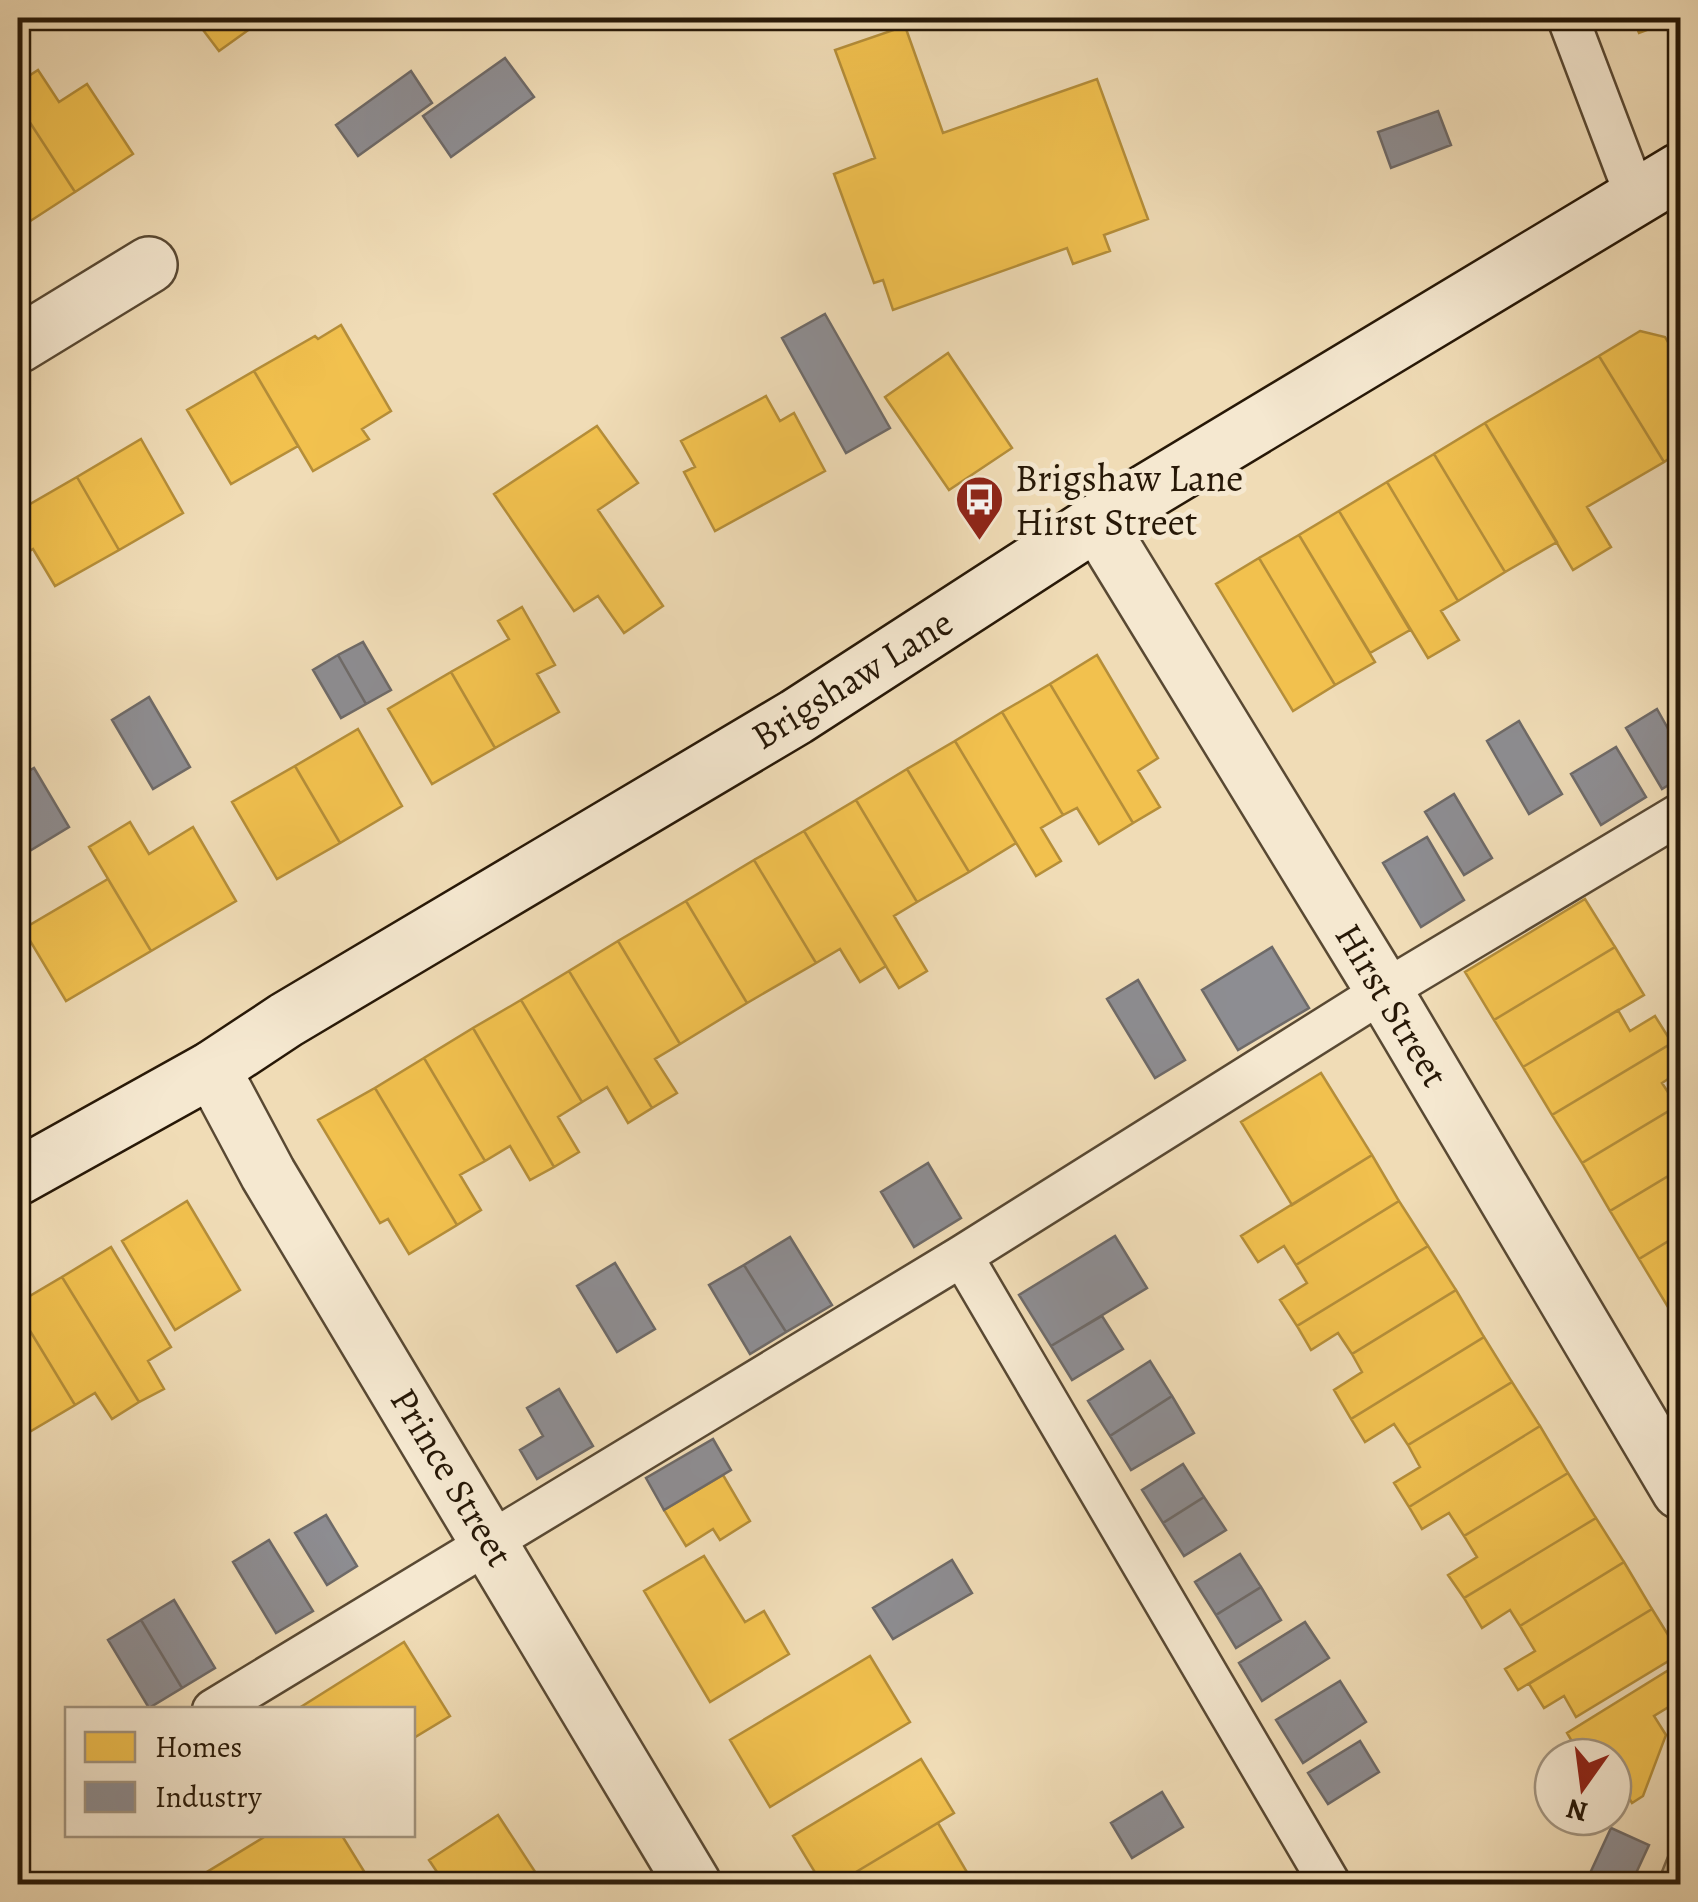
<svg xmlns="http://www.w3.org/2000/svg" width="1698" height="1902" font-family="Alegreya,serif">
	<style>
		.green { fill: #cebb98; stroke: #7a6a50; stroke-width: 2.5 }
		.homes { fill: #f2c14e; stroke: #b58e39; stroke-width: 2.5 }
		.industry { fill: #8d8d92; stroke: #6e6a68; stroke-width: 2.5 }
		.lines { fill: none; stroke-linecap: round; stroke-linejoin: round }
		.lane-casing { stroke: #594933; stroke-width: 45 }
		.street-casing { stroke: #594933; stroke-width: 60 }
		.secondary-casing { stroke: #271807; stroke-width: 60 }
		.lane { stroke: #f5e8d0; stroke-width: 40 }
		.street { stroke: #f5e8d0; stroke-width: 55 }
		.secondary { stroke: #f5e8d0; stroke-width: 55 }
		.labels { text-anchor: middle; dominant-baseline: central; stroke-width: 10; stroke-linejoin: round; paint-order: stroke }
		.poi-label { font-size: 38px; fill: #271807; stroke: #f5e8d0; text-anchor: start }
		.street-label { font-size: 38px; fill: #271807; stroke: #f5e8d0 }
	</style>
	<rect width="100%" height="100%" fill="#f0dcb6"/>
	<filter id="stains"><feTurbulence type="fractalNoise" baseFrequency=".002" numOctaves="4"/><feColorMatrix values="0 0 0 0 .2 0 0 0 0 .09 0 0 0 0 .02 0 0 0 .5 -.17"/></filter>
	<radialGradient id="worn" r=".72"><stop offset=".6" stop-color="#630" stop-opacity="0"/><stop offset="1" stop-color="#630" stop-opacity=".3"/></radialGradient>
	<path class="green" d="M1680,1827v57h-23z"/>
	<path class="homes" d="M194,18h71l-46,33z
		M1633,18h46l-40,15z
		M905,26l38,107 154,-54 51,140 -44,16 6,16 -37,13 -6,-16 -174,62 -10,-30 -9,3 -40,-109 41,-16 -40,-108z
		M38,70l21,32 28,-18 46,70 -58,38 -57,-88v-21z
		M29,121l46,71 -57,37v-100z
		M341,325l50,86 -29,18 7,10 -56,32 -59,-100 61,-35 3,3z
		M1640,331l25,6 15,26v88l-16,11 -65,-106z
		M948,353l64,95 -63,42 -64,-93z
		M1599,356l65,106 -77,45 24,40 -38,23 -88,-147z
		M254,371l44,75 -67,38 -44,-74z
		M766,396l14,25 14,-8 31,58 -110,60 -31,-59 11,-5 -14,-26z
		M1485,423l72,119 -52,30 -71,-118z
		M597,426l41,57 -40,27 65,96 -39,27 -26,-37 -24,15 -80,-117z
		M141,439l42,74 -64,37 -42,-73z
		M1434,454l71,118 -47,29 -71,-119z
		M77,477l42,73 -64,36 -22,-37 -15,9v-47z
		M1387,482l71,119 -17,10 18,29 -31,18 -89,-147z
		M1339,511l71,119 -40,23 -71,-118z
		M1299,535l76,127 -40,23 -76,-127z
		M1259,558l76,127 -42,26 -77,-127z
		M522,607l33,58 -18,9 22,38 -64,36 -44,-76 58,-33 -11,-18z
		M1097,655l61,103 -20,13 22,36 -27,16 -83,-139z
		M451,672l44,76 -63,36 -44,-75z
		M1050,684l83,139 -34,21 -22,-36 -14,7 -61,-103z
		M1002,712l61,103 -22,13 20,33 -25,15 -81,-135z
		M358,729l44,77 -62,37 -45,-77z
		M955,741l61,102 -47,29 -62,-103z
		M295,766l45,77 -63,36 -45,-77z
		M907,769l62,103 -52,30 -61,-102z
		M856,800l61,102 -23,14 33,55 -28,17 -95,-157z
		M130,822l19,32 44,-27 43,74 -85,50 -62,-104z
		M804,831l82,135 -26,16 -20,-33 -24,14 -62,-103z
		M754,860l62,103 -69,40 -61,-102z
		M108,879l43,72 -85,50 -43,-72z
		M1585,899l30,48 -121,73 -29,-48z
		M686,901l61,102 -67,41 -62,-103z
		M618,941l62,103 -25,15 22,34 -25,15 -83,-137z
		M1615,947l29,48 -121,72 -29,-47z
		M569,971l83,137 -24,15 -21,-36 -25,15 -61,-102z
		M521,1000l61,102 -24,15 21,35 -25,15 -81,-139z
		M1618,1010l12,21 25,-15 17,27 -120,72 -29,-48z
		M473,1028l81,139 -24,13 -20,-34 -25,15 -61,-103z
		M1672,1043l8,14v14l-18,12 15,23 -95,57 -30,-48z
		M424,1058l61,103 -25,14 21,35 -24,15 -82,-137z
		M1321,1073l51,82 -80,50 -51,-83z
		M375,1088l82,137 -48,29 -21,-35 -8,4 -62,-103z
		M1677,1106l3,6v57l-70,42 -28,-48z
		M1372,1155l27,46 -103,64 -12,-19 -26,16 -17,-26z
		M1680,1169v65l-41,25 -29,-48z
		M187,1201l53,89 -65,40 -53,-89z
		M1399,1201l29,45 -131,80 -17,-26 27,-17 -11,-18z
		M1680,1234v93l-41,-68z
		M1428,1246l28,44 -104,64 -14,-21 -27,17 -14,-24z
		M111,1247l60,100 -23,14 16,28 -25,13 -77,-125z
		M62,1277l77,125 -27,17 -17,-26 -20,12 -57,-94v-8z
		M1456,1290l28,47 -133,82 -17,-29 28,-18 -10,-18z
		M18,1311l57,94 -49,29 -8,-13z
		M1484,1337l28,45 -104,63 -14,-21 -29,18 -14,-23z
		M1512,1382l28,44 -131,81 -15,-24 26,-16 -12,-22z
		M1540,1426l28,47 -104,63 -15,-23 -27,16 -13,-22z
		M1568,1473l28,45 -132,80 -16,-23 29,-18 -13,-21z
		M723,1475l27,46 -30,19 -7,-11 -27,17 -22,-36z
		M1596,1518l28,44 -104,64 -10,-16 -28,18 -18,-30z
		M704,1556l41,66 19,-11 25,43 -79,48 -66,-111z
		M1624,1562l28,47 -134,81 -13,-21 30,-18 -15,-25z
		M1652,1609l28,45 -104,63 -12,-21 -20,12 -15,-24z
		M404,1642l46,74 -38,23v-29h-116z
		M870,1656l40,66 -140,85 -40,-67z
		M1680,1663v37l-26,16 12,19 -23,61 -11,7 -19,-31v-15h-32l-14,-24z
		M921,1759l33,54 -118,71h-14l-29,-48z
		M498,1815l45,69h-98l-16,-24z
		M938,1823l33,56 -9,5h-126z
		M269,1834h72l29,47 -6,3h-156l-6,-9z"/>
	<path class="industry" d="M505,58l29,39 -83,60 -28,-41z
		M411,71l21,32 -74,53 -22,-31z
		M1438,111l13,34 -60,23 -13,-36z
		M825,314l65,114 -44,25 -64,-115z
		M363,642l28,48 -25,14 -28,-49z
		M338,655l28,49 -25,14 -28,-48z
		M149,697l41,70 -37,22 -41,-69z
		M1657,709l23,41v28l-18,11 -36,-61z
		M1519,721l43,73 -33,20 -42,-73z
		M1616,747l30,50 -45,28 -30,-51z
		M34,768l35,59 -51,31v-81z
		M1454,794l38,64 -28,17 -39,-63z
		M1427,837l37,63 -43,27 -38,-64z
		M1272,947l37,61 -71,42 -36,-60z
		M1138,980l47,80 -30,18 -48,-79z
		M928,1163l33,55 -47,29 -33,-55z
		M1115,1236l32,52 -96,58 -32,-51z
		M790,1237l42,68 -46,27 -42,-67z
		M615,1263l40,66 -38,23 -40,-66z
		M744,1265l42,67 -36,22 -41,-69z
		M1102,1316l21,33 -51,31 -21,-34z
		M1150,1361l22,35 -62,40 -22,-35z
		M559,1389l34,57 -56,33 -17,-29 23,-14 -16,-28z
		M1172,1396l22,37 -63,37 -21,-34z
		M713,1439l18,31 -67,40 -18,-32z
		M1183,1464l21,33 -41,26 -21,-33z
		M1204,1497l22,33 -42,26 -21,-33z
		M326,1515l31,51 -30,19 -32,-52z
		M269,1540l44,71 -37,22 -43,-71z
		M1240,1554l21,33 -45,28 -21,-33z
		M952,1560l20,33 -79,46 -20,-31z
		M1261,1587l20,33 -45,28 -20,-33z
		M174,1600l41,68 -33,20 -41,-68z
		M141,1620l41,68 -33,20 -41,-68z
		M1305,1622l24,36 -67,43 -23,-38z
		M1340,1681l26,41 -63,41 -27,-43z
		M1360,1741l19,31 -51,32 -20,-31z
		M1162,1792l21,35 -51,31 -21,-35z
		M1611,1828l38,17 -18,39h-46z"/>
	<g class="lines">
		<defs>
			<path id="lane" d="M1568,18l68,179
				M962,1256l368,628
				M213,1710l749,-454 422,-265 296,-177"/>
			<path id="street" d="M18,345l131,-80
				M1097,522l287,469 296,500
				M212,1069l56,105 425,710"/>
			<path id="secondary" d="M18,1177l194,-108 74,-49 510,-303 301,-195 583,-351"/>
		</defs>
		<use href="#lane" class="lane-casing"/>
		<use href="#street" class="street-casing"/>
		<use href="#secondary" class="secondary-casing"/>
		<use href="#lane" class="lane"/>
		<use href="#street" class="street"/>
		<use href="#secondary" class="secondary"/>
	</g>
	<defs>
		<symbol id="bus-pin" viewBox="-11 -11 22 30"><path d="M0 17L-7.5 6A9.5 9.5 0 1 1 7.5 6Z" fill="#8f2418" stroke="#f5e8d0"/><path d="M-5-6H5V4H4V6H2V4H-2V6H-4V4H-5ZM-3.5-4V0h7V-4ZM-3.5 1.2v1.5H-2V1.2ZM2 1.2v1.5H3.5V1.2Z" fill="#fff"/></symbol>
	</defs>
	<g fill-rule="evenodd">
		<use href="#bus-pin" x="952" y="472" width="55" height="75"/>
	</g>
	<g class="labels">
		<g class="poi-label">
			<text x="1015" y="478">Brigshaw Lane<tspan x="1015" dy="44">Hirst Street</tspan></text>
		</g>
		<g class="street-label">
			<text transform="translate(852 679) rotate(-32)">Brigshaw Lane</text>
			<text transform="translate(1392 1005) rotate(59)">Hirst Street</text>
			<text transform="translate(452 1477) rotate(59)">Prince Street</text>
		</g>
	</g>
	<rect width="1698" height="1902" fill="none" stroke="#f0dcb6" stroke-width="60"/>
	<rect x="20" y="20" width="1658" height="1862" fill="none" stroke="#271807" stroke-width="5"/>
	<rect x="30" y="30" width="1638" height="1842" fill="none" stroke="#271807" stroke-width="2.5"/>
	<rect x="65" y="1707" width="350" height="130" fill="#f5e8d0" stroke="#a39580" stroke-width="2.5"/>
	<rect x="85" y="1732" width="50" height="30" fill="#f2c14e" stroke="#a39580" stroke-width="2.5"/>
	<text x="155" y="1757" font-size="30" fill="#271807">Homes</text>
	<rect x="85" y="1782" width="50" height="30" fill="#8d8d92" stroke="#a39580" stroke-width="2.5"/>
	<text x="155" y="1807" font-size="30" fill="#271807">Industry</text>
	<g transform="translate(1583 1787) rotate(194)"><circle r="48" fill="#f5e8d0" stroke="#a39580" stroke-width="2.5"/>
	<path d="M0-8L18 38L0 25L-18 38Z" fill="#8f2418"/>
	<text y="-15" font-size="28" font-weight="bold" text-anchor="middle" fill="#271807">N</text>
	</g>
	<rect width="100%" height="100%" filter="url(#stains)"/>
	<rect width="100%" height="100%" fill="url(#worn)"/>
</svg>
